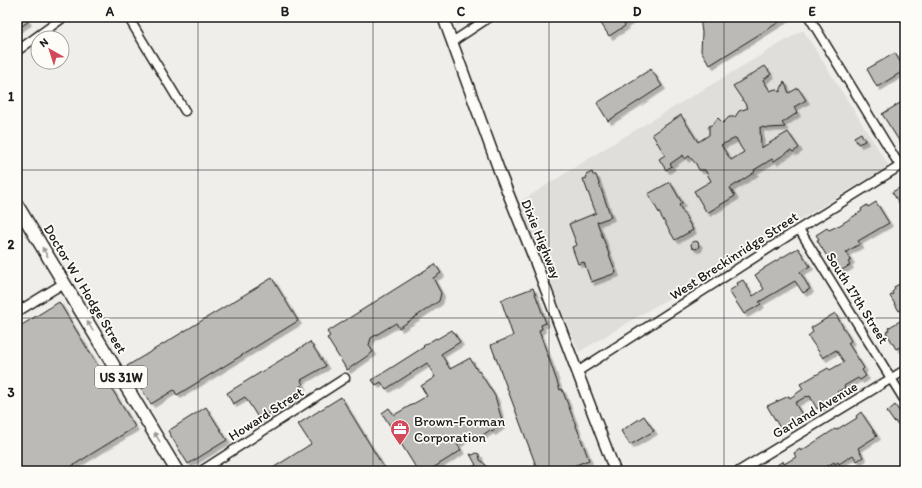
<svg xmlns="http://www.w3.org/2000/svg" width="922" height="488" font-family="Itim,sans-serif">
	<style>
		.built { fill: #e0deda }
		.building { fill: #bbbab6; stroke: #1c1c1c; fill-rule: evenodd; filter: url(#shadow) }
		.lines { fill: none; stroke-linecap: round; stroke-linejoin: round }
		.minor-casing { stroke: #1c1c1c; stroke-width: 11 }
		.tertiary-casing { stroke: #1c1c1c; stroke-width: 13 }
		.primary-casing { stroke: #1c1c1c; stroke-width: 15 }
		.minor { stroke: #fdfcf7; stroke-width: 8 }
		.tertiary { stroke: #fdfcf7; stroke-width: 10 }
		.primary { stroke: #fdfcf7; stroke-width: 12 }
		.oneway { fill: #989794 }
		.grid { fill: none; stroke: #1c1c1c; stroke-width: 1; stroke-opacity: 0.55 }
		.labels { text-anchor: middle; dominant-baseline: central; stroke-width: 3.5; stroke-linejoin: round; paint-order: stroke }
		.shield { fill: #fdfcf7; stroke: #605f5e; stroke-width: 1 }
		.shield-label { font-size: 13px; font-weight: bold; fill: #1c1c1c }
		.street-label { font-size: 14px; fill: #1c1c1c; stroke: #fdfcf7 }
		.poi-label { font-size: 14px; fill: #1c1c1c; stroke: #fdfcf7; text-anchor: start }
		.neatline { fill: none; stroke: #1c1c1c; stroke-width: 1.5 }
		.grid-label { font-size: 13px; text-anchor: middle; font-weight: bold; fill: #1c1c1c }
	</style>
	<defs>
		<filter id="shadow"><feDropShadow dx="3.5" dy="3.5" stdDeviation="0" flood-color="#0004"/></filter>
	</defs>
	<rect width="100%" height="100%" fill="#f0eeea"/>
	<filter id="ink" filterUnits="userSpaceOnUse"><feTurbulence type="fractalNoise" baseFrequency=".025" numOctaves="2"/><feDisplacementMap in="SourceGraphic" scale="8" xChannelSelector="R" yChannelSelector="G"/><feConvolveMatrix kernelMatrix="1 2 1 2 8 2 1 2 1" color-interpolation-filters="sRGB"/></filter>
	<g filter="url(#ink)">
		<path class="built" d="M454,17h18l-15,9z
			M803,30l86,136 -310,186 -61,-149 94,-59z"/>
		<path class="building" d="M17,17h8l3,5 -11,7z
			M597,17h39l-12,7 1,2 -16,10z
			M700,17h87l-77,48 -9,-14 1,-18z
			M895,53l10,17 -28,17 -10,-18z
			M765,66l6,8 -8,6 7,11 5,-2 5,3 4,-11 5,12 9,-5 8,12 -12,7 3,6 -15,10 3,4 -16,1 -9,-1 1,21 27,-16 11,16 -6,4 -2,-2 -17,11 -2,-2 -18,11 1,2 -25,16 5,8 -28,17 -13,-22 17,-10 -6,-11h-6l-3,-6 -7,-8 -4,3 -2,-4 -13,9 2,2 -6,4 -7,-11 6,-4 -13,-21 29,-19 17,27 11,-7v-9l4,-2 5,-6 5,5 6,-6h6l4,-6 9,-3 -15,-22zM736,138l4,8 4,6 -13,8 -10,-15z
			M651,69l11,17 -54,35 -11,-18z
			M905,100v50l-23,-36z
			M861,133l4,8 -7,3 -4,-7z
			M592,172l1,3h3l15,42 -14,5 19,51 -25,9 -7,-20 -6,2 -6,-17 5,-2 -8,-21 27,-11 -13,-34 4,-1 -1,-3z
			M670,182l12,21 -3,2 14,25 -18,10 -27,-46z
			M905,185v27l-13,-20z
			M876,202l13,21 -31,18 2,3 -14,8 5,8 -3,2 2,3 -13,8 -20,-33 2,-1 -3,-4 11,-7 2,2 11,-5 22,-14 -1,-2 6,-4 1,2z
			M691 245a4 4 0 1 1 8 0a4 4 0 1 1-8 0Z
			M798,248l12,18 -10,6 10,17 -7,4 -8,-12 -36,21 2,2 -17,10 -15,-23 9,-6 -1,-2 6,-3 10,16 11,-7 -9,-14 9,-6v-1z
			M435,264l6,9 -8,5 8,15 -2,8 -40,27 -3,-5 -25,15 -2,7 4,7 -26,18 -20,-32 3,-2 -3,-4z
			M272,278l26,43 -121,74 -3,-5 -23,14 -24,-38z
			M905,281v26l-6,4 -9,-15 3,-2 -1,-2 3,-3 -1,-2z
			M533,288l13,35 -5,2 1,4 -3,1 21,60 2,-1 27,71 -29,11h-22l-47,-126 22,-9 -12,-36z
			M59,302l76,125 -71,44h-47v-143z
			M835,313l16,28 -3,2 16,25 -2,2 4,6 -6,4 -2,-2 -14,8 1,2 -8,4 2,3 -22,14 -7,-13 -2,1 -1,-1 -12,7 7,12 -22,13 -13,-22 22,-10 1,2 13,-9 -3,-5 28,-16 2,2 14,-8 -8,-12 -13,8 -15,-22 5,-4 -2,-4z
			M905,318v37l-5,-8 -4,2 -10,-17 3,-2 -1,-2z
			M452,330l8,12 -19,12 9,15 20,-11 8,14 1,-1 16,25 8,28 -11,8 -2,-2 -14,10 -5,-6 -14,10 4,6 -4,3 -29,18h-10l-36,-58 7,-5 5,7 33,-19 -6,-10 14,-9 -8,-14 -41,26 -5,-7 -5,3 -4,-5 52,-33 -1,-1 13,-8 1,1z
			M310,342l16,24 -25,14 2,5 -3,1 3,6 -44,27 -14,-22 -12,7 -6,-11z
			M341,397l45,74h-118l43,-27 -13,-20z
			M895,405l10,15 -7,5 -3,-4 -1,1 -7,-10z
			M206,407l21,33 -39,24 -20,-33z
			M861,412l16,24 -19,12 5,9 -6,4 -4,-6 -14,9 -1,-2 -3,2 -1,-2 -14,9h-48l6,-4 -1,-2 6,-4 1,3 12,-7 -2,-4 6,-4 1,2 34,-22 1,1 8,-5v1l13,-8 -1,-2z
			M644,416l10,15 -24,14 -9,-14z
			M476,453l3,1 1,6 5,4 3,7h-23l11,-6 -6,-11 3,1z"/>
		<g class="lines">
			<defs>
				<path id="minor" d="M128,17l57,94
					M809,17l91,149
					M452,42l38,-25
					M17,51l47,-34
					M799,229l106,172
					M17,312l47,-29
					M577,372l222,-143 106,-66
					M201,471l144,-93
					M739,471l166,-101"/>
				<path id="tertiary" d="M443,17l57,156 32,80 83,218"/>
				<path id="primary" d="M17,205l160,266"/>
			</defs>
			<use href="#minor" class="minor-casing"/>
			<use href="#tertiary" class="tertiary-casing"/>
			<use href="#primary" class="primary-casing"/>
			<use href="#minor" class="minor"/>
			<use href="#tertiary" class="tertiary"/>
			<use href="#primary" class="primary"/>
		</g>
		<defs><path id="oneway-solid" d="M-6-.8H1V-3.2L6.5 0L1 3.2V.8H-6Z"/></defs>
		<g class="oneway">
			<use href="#oneway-solid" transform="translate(45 252) rotate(-121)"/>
			<use href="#oneway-solid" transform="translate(90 326) rotate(-121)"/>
			<use href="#oneway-solid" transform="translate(157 437) rotate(-121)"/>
		</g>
	</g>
	<path class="grid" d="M198,17v454M373,17v454M549,17v454M724,17v454M17,170h888M17,318h888"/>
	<defs>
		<symbol id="office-pin" viewBox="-11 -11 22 30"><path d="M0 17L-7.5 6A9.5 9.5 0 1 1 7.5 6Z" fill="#d1495b" stroke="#fdfcf7"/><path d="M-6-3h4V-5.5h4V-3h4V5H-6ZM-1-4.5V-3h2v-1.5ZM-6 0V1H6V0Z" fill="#fff"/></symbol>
	</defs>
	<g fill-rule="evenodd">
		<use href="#office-pin" x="389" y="418" width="22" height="30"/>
	</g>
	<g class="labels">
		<rect class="shield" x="95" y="366" width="52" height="22" rx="3"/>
		<g class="shield-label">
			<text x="121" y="377">US 31W</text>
		</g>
		<g class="street-label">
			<text transform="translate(541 239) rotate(68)">Dixie Highway</text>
			<text transform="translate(734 256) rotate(-33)">West Breckinridge Street</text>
			<text transform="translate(85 289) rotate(59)">Doctor W J Hodge Street</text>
			<text transform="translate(857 298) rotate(58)">South 17th Street</text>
			<text transform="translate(815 410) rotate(-31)">Garland Avenue</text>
			<text transform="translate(266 414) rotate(-33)">Howard Street</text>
		</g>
		<g class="poi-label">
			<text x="414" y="421">Brown-Forman<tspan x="414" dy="16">Corporation</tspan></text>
		</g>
	</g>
	<rect width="922" height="488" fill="none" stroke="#fdfcf7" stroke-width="44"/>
	<g transform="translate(50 50) rotate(321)"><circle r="19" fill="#fdfcf7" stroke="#a3a29f"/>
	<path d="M0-3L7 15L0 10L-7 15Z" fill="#d1495b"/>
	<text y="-6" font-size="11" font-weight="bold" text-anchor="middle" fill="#1c1c1c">N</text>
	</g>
	<rect x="22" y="22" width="878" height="444" class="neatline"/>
	<g class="grid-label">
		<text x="110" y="16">A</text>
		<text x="285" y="16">B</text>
		<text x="461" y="16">C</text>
		<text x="637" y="16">D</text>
		<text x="812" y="16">E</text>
		<text x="11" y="101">1</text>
		<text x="11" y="249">2</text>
		<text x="11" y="397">3</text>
	</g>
</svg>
